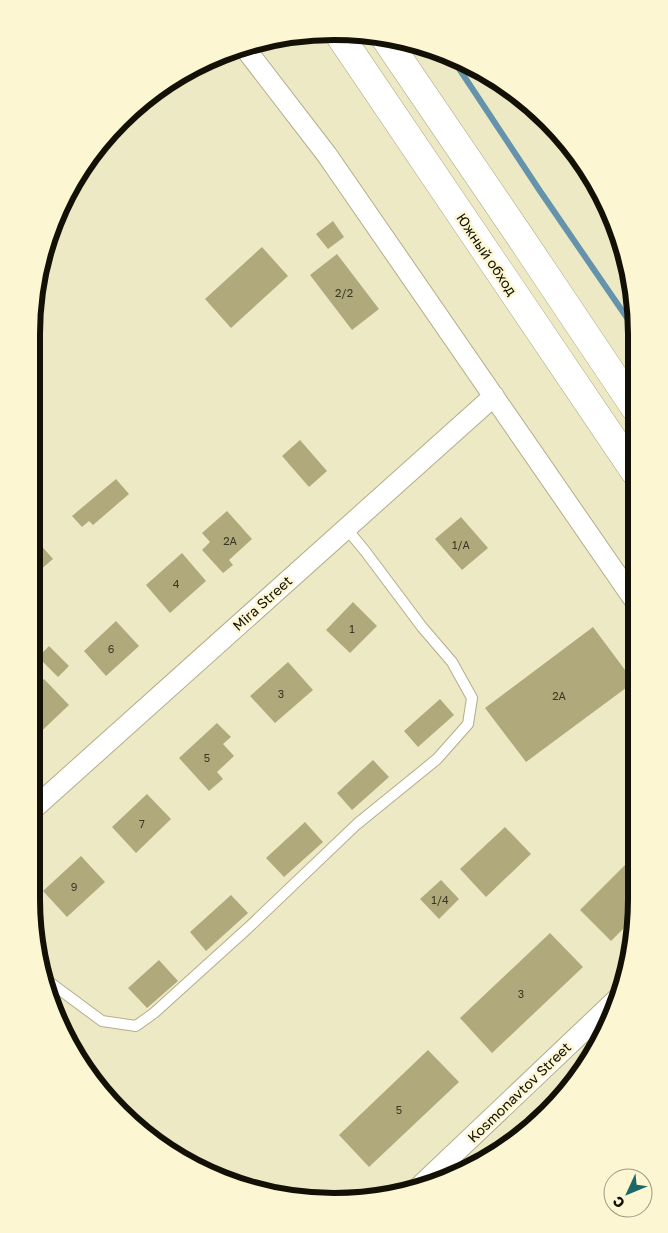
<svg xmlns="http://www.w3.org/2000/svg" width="668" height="1233" font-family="'Golos Text',sans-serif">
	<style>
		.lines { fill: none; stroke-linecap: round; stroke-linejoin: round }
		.stream { stroke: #6493ab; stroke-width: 6 }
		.building { fill: #b0a97c }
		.service-casing { stroke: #b2ad8a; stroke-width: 12 }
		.minor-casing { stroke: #b2ad8a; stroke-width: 22 }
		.trunk-casing { stroke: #b2ad8a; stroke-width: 29 }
		.service { stroke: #fff; stroke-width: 10 }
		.minor { stroke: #fff; stroke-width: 20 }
		.trunk { stroke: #fff; stroke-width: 28 }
		.labels { text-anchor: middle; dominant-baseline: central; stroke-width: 5; stroke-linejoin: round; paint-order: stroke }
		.number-label { font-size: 11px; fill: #3a3723 }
		.street-label { font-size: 14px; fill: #131105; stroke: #fcf6d2 }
		.rim { fill: none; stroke: #131105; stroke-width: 6 }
	</style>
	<rect width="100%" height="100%" fill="#eee9c5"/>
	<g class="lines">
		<path class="stream" d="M454,61l86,130 94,137"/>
	</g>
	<path class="building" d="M333,221l11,16 -16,12 -12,-15z
		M262,247l26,29 -57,52 -26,-29z
		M337,254l42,55 -27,21 -42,-55z
		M300,440l27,31 -18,16 -27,-31z
		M116,479l13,15 -36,31 -4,-4 -7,6 -10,-11z
		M227,511l25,28 -23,21 4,5 -10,8 -21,-23 8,-8 -8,-9z
		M461,517l27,31 -26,22 -27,-31z
		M38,542l15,17 -21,18v-29z
		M182,553l24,28 -36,32 -24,-28z
		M353,602l24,24 -27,27 -24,-23z
		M116,621l23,25 -33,30 -22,-25z
		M593,627l41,55 -108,80 -41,-54z
		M49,646l20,20 -11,11 -20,-20z
		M288,662l25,28 -38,33 -25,-27z
		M44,679l25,26 -38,36v-51z
		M440,699l14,16 -36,32 -14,-16z
		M217,723l14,14 -8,7 11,12 -17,16 6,7 -14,12 -30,-33z
		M373,760l16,17 -37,33 -15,-17z
		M147,794l24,25 -35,34 -24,-26z
		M305,822l18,20 -39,35 -18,-19z
		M505,827l26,27 -45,43 -26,-28z
		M636,854v62l-25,25 -31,-31z
		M81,856l24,26 -38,35 -24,-26z
		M441,880l18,19 -20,20 -19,-20z
		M231,895l17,18 -42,38 -16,-19z
		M550,933l33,34 -91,86 -32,-35z
		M159,960l19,21 -31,27 -19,-20z
		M428,1050l31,32 -90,85 -30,-32z"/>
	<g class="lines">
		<defs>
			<path id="service" d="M44,978l58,43 34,5 18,-13 94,-85 109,-104 80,-65 31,-35 4,-26 -20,-36 -30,-35 -57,-76 -19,-23"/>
			<path id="minor" d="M244,47l83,108 308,446
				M31,811l463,-415
				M420,1186l198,-188"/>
			<path id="trunk" d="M340,36l295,436
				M385,38l136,200 114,170"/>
		</defs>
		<use href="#service" class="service-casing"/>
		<use href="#minor" class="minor-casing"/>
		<use href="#trunk" class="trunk-casing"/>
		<use href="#service" class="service"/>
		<use href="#minor" class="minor"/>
		<use href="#trunk" class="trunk"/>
	</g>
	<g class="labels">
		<g class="number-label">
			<text x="344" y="292">2/2</text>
			<text x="230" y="540">2А</text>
			<text x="461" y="544">1/А</text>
			<text x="176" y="583">4</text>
			<text x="352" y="628">1</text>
			<text x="111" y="648">6</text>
			<text x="281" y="693">3</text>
			<text x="559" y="695">2А</text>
			<text x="207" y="757">5</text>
			<text x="142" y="823">7</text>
			<text x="74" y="886">9</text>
			<text x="440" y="899">1/4</text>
			<text x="521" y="993">3</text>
			<text x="399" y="1109">5</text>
		</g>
		<g class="street-label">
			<text transform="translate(487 254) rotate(56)">Южный обход</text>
			<text transform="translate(262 603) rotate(-42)">Mira Street</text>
			<text transform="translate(519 1092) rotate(-44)">Kosmonavtov Street</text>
		</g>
	</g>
	<path d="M0 0H668V1233H0ZM334 40H334A294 294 0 0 1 628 334V899A294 294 0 0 1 334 1193H334A294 294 0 0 1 40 899V334A294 294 0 0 1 334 40Z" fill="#fcf6d2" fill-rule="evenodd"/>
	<path class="rim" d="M334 40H334A294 294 0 0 1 628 334V899A294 294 0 0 1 334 1193H334A294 294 0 0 1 40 899V334A294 294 0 0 1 334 40Z"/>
	<g transform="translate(628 1193) rotate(226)"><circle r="24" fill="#fcf6d2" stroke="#9f9a80"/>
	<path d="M0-4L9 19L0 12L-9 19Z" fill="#1b6867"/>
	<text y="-8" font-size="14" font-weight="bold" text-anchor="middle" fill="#131105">С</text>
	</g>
</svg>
